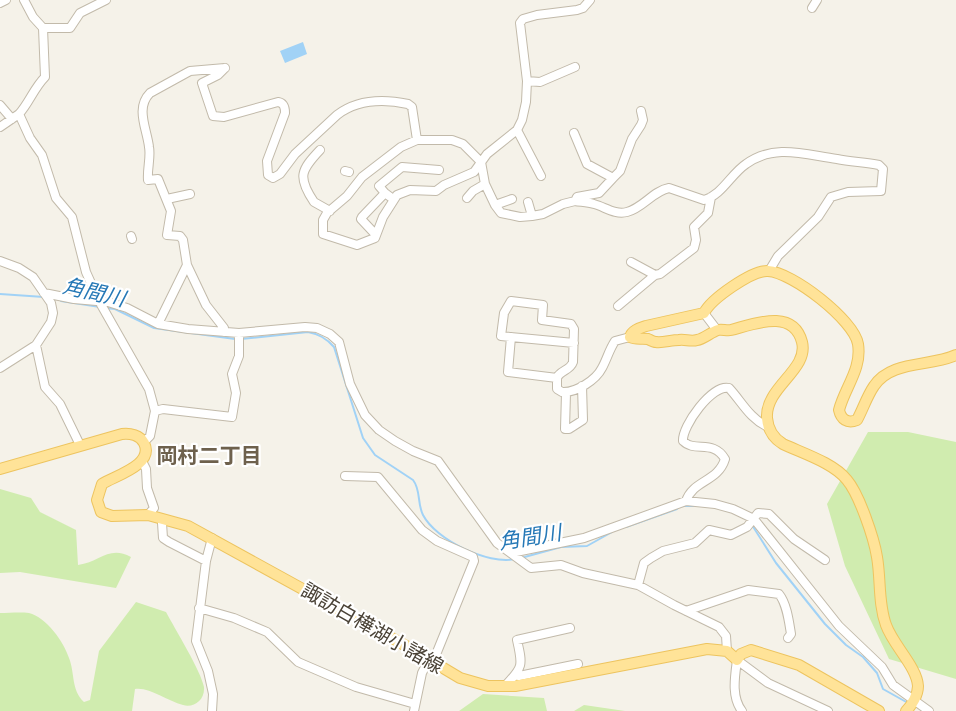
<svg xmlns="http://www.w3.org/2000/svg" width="956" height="711" font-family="'Varela Round','Noto Sans JP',sans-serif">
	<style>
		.green { fill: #d0ecaf }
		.water { fill: #a1d2f6 }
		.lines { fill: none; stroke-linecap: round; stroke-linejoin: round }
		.stream { stroke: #a1d2f6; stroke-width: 2 }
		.minor-casing { stroke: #c2baaa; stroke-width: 10 }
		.major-casing { stroke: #edc45f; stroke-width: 12 }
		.minor { stroke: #fff; stroke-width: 8 }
		.major { stroke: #ffe398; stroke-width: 10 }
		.labels { text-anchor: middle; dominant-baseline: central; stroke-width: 4.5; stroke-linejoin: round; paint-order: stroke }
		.street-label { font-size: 20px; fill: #4a4236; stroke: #fff }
		.water-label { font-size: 21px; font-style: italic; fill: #2578b6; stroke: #fff }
		.neighbourhood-label { font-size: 21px; font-weight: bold; fill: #6e614d; stroke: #fff }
	</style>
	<rect width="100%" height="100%" fill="#f5f2e9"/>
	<path class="green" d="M868,432h40l48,10v237l-67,-20 -44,-93 -18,-62z
		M0,489l31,9 9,14 36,18 2,35c22,-3 31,-20 53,-8l-15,31 -96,-16 -20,1z
		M136,602l30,10c9,17 35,59 38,75 1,13 -10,21 -21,18 -16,-4 -33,-18 -48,-16l-3,22h-132v-98c9,0 20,-1 29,0 17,4 35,29 40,45 6,15 2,32 15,44l6,-2 9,-49z
		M483,694l61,4 3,13h-88z
		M584,705l41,6h-51z"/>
	<path class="water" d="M303,42l4,12 -22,9 -5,-12z"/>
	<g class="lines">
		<path class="stream" d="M0,294l44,3
			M61,301l39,6
			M105,308l10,1 39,19 81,11
			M241,339l67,-7c11,2 18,6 26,15l29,91 12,17 38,25c8,10 4,23 10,35 13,25 65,50 92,44
			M682,506h12
			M752,525l24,38 49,61 21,21 17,12 14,16 6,16 25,14
			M626,527l51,-18
			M521,558l40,-11 26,-1 25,-14"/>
		<defs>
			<path id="minor" d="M24,0l9,17 10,11 2,49c-11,11 -16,26 -26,37l11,24 12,17 14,43 16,19 14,55 13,29 50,88 6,22 -5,25 -6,6
				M0,3l6,-3
				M812,8l5,-8
				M43,28h27l10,-15 26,-13
				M225,68l-7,7 -16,8 11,33 11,1 54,-15c6,1 7,5 7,11l-18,48 1,14 5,3 7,-4 15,-20 42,-39c21,-16 47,-16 71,-11l4,3 5,33
				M527,81l13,1 35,-15
				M0,105l12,14
				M0,127l19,-13
				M517,130l24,46
				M574,133l13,31 26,14 -14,15 -22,4 -2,4 -12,3 -20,10 -11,2 -12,1 -19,-4 -6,-8 -10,-21 -4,-22 -18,-18 -11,-4h-35l-16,7 -39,30 -15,19 -20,17 -4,7v14l34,11 18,-7 8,-21 14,-22 13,-5 26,1 8,-6 30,-13 13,-18 30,-24 5,-10 4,-18 1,-21 -7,-58 3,-4 14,-4 40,-5 6,-2 7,-8
				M320,150c-19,20 -23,27 -6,52l16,9
				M345,171l4,1
				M613,178l7,-7 12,-32 9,-14 2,-5 -2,-9
				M467,198l6,-7 12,-7
				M167,199l23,-5
				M393,199l-8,-6 -6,-7 23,-19 37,3
				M575,201c6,1 13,1 19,3 11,3 21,11 33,8 16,-4 26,-21 42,-24l35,12c18,-5 27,-26 42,-36 29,-21 60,-9 91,-5 14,3 28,3 42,6l4,4 -2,22 -33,1 -17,5 -13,20 -40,39 -9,15
				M528,202l4,14
				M495,205l17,-6
				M376,235l-15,-16 1,-2 23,-24
				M131,236l1,3
				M0,261l19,7 14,9 18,26 2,10 -2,9 -15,23 -36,23
				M631,262l24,13
				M44,293l30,6 34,3 19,6 31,16 30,5 51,4 66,-6 12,1 13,6 9,8 11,42 15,31 14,15 16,11 18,10 25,10 59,82 34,25 30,-3 22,8 55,12 36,20 45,22 7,9 1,15
				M618,306l37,-31 5,-1 34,-26 2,-8 -2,-13 14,-14 3,-16
				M704,313l13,17
				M158,324l29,-59
				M224,332v-4l-18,-23 -19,-40 -4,-25 -3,-4 -13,-1 4,-24 -13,-32 -10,1c-1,-11 3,-23 1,-33 -2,-18 -14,-39 1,-54l40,-22 35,-3
				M511,337l-3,35 49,6
				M574,343l-73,-7 3,-23 7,-12 32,4 -1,15 29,4 3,5 -1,33c-3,9 -13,8 -16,16v11l5,3c14,1 34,-12 40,-24 5,-9 7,-18 13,-27l15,-4
				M36,345l9,42 15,17 20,41
				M566,393l-1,36h4l14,-9 -1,-34
				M155,411l8,-2 69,8 4,-24 -4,-19 7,-18v-23
				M142,461l4,8 1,19 7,20 -6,7
				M345,476l33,1 44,53 15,11 36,16 1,4 -39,96 -7,4 -6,12 -8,38
				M686,501c7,-21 32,-19 39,-42 -12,-20 -30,-6 -42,-18 -1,-15 29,-57 46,-53 13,14 20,30 39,39
				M162,523l1,15 6,4 37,19
				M511,553l73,-15 102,-37 29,3 18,5 21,10 85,107 43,41 11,18 36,26
				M638,585l6,-22 7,-5 12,-7 32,-8 14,-13 22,5 16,-8 11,-14 11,1 25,25 31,21
				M199,608l35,10 33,14 31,30 58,25 59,17
				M686,611l62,-21 31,4c8,10 10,28 12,40l-3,4
				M737,660l31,23 60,28
				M737,660c-2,16 -6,37 5,51
				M515,675l4,1 59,-12
				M505,686c18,-19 18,-20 12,-46l53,-12
				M212,711l1,-17 -5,-23 -12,-30 10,-80 6,-23"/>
			<path id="major" d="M0,469l122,-35c8,-1 18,1 22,9 11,22 -30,33 -42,41l-5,16 4,12 11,4 36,-1 40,11 220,121 52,31 28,8h27l192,-37 20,2 10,9 4,-6 10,-4 48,15 80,46
				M906,711c6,-6 12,-16 12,-25 -1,-19 -25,-41 -32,-61 -8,-22 -5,-45 -9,-68 -3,-19 -18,-63 -30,-77 -13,-17 -45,-27 -64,-36 -10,-6 -15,-14 -16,-26 -2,-31 42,-48 35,-76 -9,-34 -48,-18 -71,-12 -4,1 -9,-1 -13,0 -7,2 -14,9 -21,10 -6,2 -12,-1 -18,0 -8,0 -16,3 -23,2 -3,0 -6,-2 -8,-3 -7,-1 -12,1 -18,-2 2,-7 10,-9 16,-11l58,-13c7,-14 48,-43 64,-42 24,1 86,49 90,73 4,25 -13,43 -19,66 2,9 8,14 18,10 6,-11 10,-24 17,-34 17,-26 56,-19 82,-31"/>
		</defs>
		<use href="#minor" class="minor-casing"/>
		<use href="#major" class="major-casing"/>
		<use href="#minor" class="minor"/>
		<use href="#major" class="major"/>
	</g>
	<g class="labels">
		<g class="street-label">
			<text transform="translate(372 629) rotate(30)">諏訪白樺湖小諸線</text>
		</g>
		<g class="water-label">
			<text transform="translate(94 293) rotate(13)">角間川</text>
			<text transform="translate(530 538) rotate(-9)">角間川</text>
		</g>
		<g class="neighbourhood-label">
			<text x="209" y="456">岡村二丁目</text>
		</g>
	</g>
</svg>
